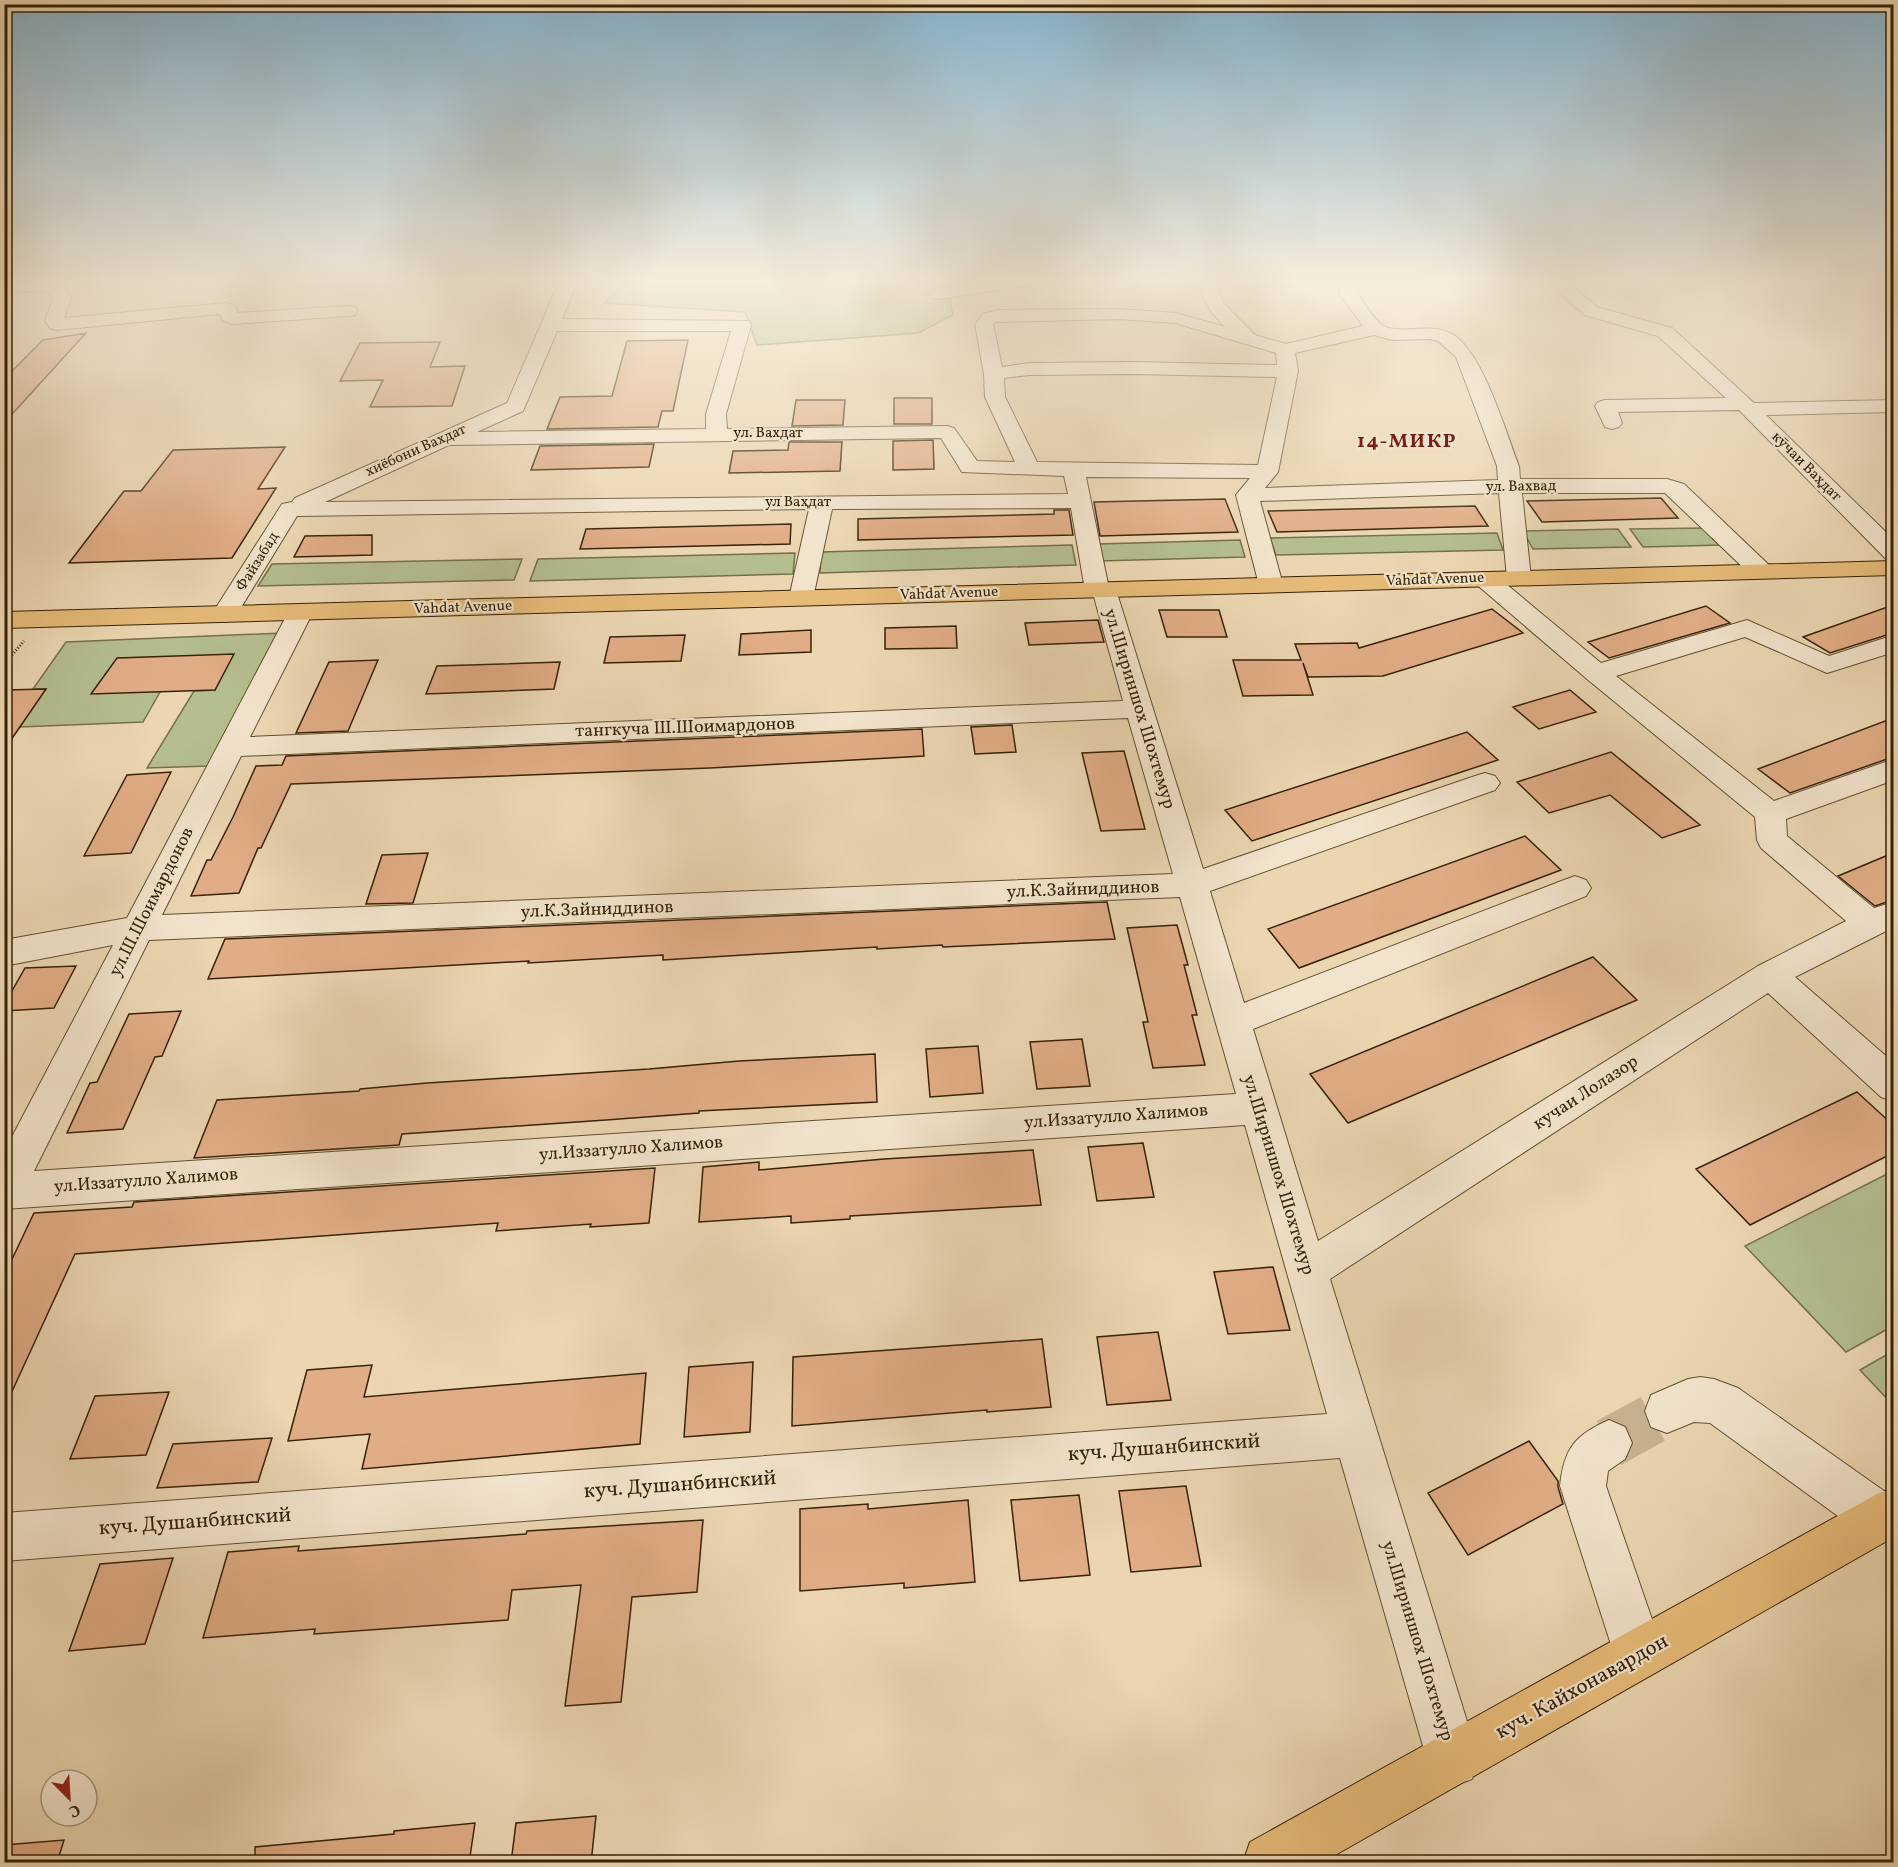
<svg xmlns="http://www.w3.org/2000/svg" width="1898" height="1867" font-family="Vollkorn,serif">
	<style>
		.green { fill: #b4be8e; stroke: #76704a; stroke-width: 1.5 }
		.building { fill: #e1ad86; stroke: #372205; stroke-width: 1.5 }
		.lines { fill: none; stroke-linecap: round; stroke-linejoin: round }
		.minor-tunnel { stroke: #c7b28f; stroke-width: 50; stroke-dasharray: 50 25; stroke-linecap: butt }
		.minor-casing { stroke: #644f30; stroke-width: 2 }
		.major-casing { stroke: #372205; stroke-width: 2 }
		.path { stroke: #372205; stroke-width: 3; stroke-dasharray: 1 2; stroke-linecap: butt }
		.minor { fill: #f2e4cc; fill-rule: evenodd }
		.major { fill: #e6bb78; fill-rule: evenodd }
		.labels { text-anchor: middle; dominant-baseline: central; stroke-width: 4.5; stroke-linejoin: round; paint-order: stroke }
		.far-street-label { font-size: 15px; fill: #372205; stroke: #f2e4cc }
		.street-label { font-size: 18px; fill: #372205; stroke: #f2e4cc }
		.far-district-label { font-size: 20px; font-weight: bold; letter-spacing: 1.5px; fill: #7a1f14; stroke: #f2e4cc }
		.near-street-label { font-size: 21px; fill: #372205; stroke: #f2e4cc }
	</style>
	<rect width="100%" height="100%" fill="#ebd6b1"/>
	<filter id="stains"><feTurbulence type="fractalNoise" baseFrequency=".00333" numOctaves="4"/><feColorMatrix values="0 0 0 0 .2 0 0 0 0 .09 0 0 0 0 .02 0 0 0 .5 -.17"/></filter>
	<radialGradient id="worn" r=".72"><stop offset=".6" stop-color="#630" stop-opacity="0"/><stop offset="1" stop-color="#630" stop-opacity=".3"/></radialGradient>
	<path class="green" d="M629,280h317l7,35 -35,18 -161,12 -12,-33 -141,-9z
		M1704,528l18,17 -79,2 -13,-18z
		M1618,529l13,18 -98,2 -10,-18z
		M1497,533l6,17 -227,5 -6,-17z
		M1240,540l5,17 -146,4 -1,-17z
		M1072,545l4,20 -256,8 1,-21z
		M795,553l-2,21 -263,7 8,-22z
		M522,559l-8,21 -256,6 14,-22z
		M282,633l-73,133 -62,2 47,-77 21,-1 18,-35 -73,37 -17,30 -123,5 25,-38h-12l33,-47z
		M1893,1171v155l-47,26 -101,-106z
		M1893,1351v54l-33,-35z"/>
	<path class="building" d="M86,333l-82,90v-44l39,-39z
		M688,340l-15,71h-11l-4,16 -111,2 13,-32 52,-1 15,-55z
		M440,342l-10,25 35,-1 -13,40 -82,1 13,-27 -43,1 20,-38z
		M894,398h38v26h-38z
		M796,400h49l-2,25 -51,1z
		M933,440l1,29 -41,1v-29z
		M789,442h53l-2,29 -111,2 4,-22 55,-1z
		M654,444l-5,23 -118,3 9,-24z
		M285,447l-27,42 18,-1 -44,70 -163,5 55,-72h17l32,-41z
		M1661,498l17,20 -136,4 -15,-21z
		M1225,499l13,33 -138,4 -6,-34z
		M1475,506l13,20 -211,6 -9,-21z
		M1054,510h15l4,25 -215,5v-21l196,-5z
		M791,524l-1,20 -210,5 6,-20z
		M372,535v20l-78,2 11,-21z
		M1893,605v28l-63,20 -27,-16z
		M1706,606l24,17 -121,35 -21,-16z
		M1492,609l31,24 -140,43 -75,1 -5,-14 10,32 -70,1 -10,-36h68l-6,-16 62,-1 2,5z
		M1159,610h60l8,27h-60z
		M1098,620l6,22 -75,3 -4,-22z
		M956,626l1,22 -72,1v-21z
		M811,630v22l-72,3 2,-21z
		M685,635l-4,26 -77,2 6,-26z
		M234,654l-19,36 -124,4 26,-36z
		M378,660l-30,71 -52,2 33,-71z
		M560,662l-6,27 -128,5 11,-28z
		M46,689l-42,61v-60z
		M1570,690l26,22 -57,17 -26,-22z
		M1893,718v39l-103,36 -32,-24z
		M1012,725l4,27 -41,2 -4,-27z
		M922,729l2,27 -214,12 -419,16 -30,64h-3l-19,45 -48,3 16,-36h4l22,-43 23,-51 26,-1 4,-9z
		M1467,732l31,28 -246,81 -27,-31z
		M1124,751l21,78 -44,2 -19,-78z
		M1611,752l89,73 -38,13 -52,-43 -61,18 -32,-31z
		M171,772l-40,81 -47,3 43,-81z
		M1525,836l36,34 -262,98 -31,-39z
		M428,853l-15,50 -47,1 16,-49z
		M1893,853v47l-18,6 -37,-30z
		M1107,902l8,37 -172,8 -1,-2 -65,4v-2l-214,13v-5l-135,8 1,-2 -321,18 17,-40z
		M1177,925l11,40h-4l13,50h-5l13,50 -52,3 -10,-46h5l-21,-94z
		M1593,957l44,43 -289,123 -38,-49z
		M76,966l-22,42 -50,3v-6l21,-37z
		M181,1011l-19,45 -7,1 -32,72 -56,4 23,-50 7,-1 32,-68z
		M1082,1039l8,47 -53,3 -7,-47z
		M978,1046l5,47 -53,4 -4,-48z
		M875,1054l2,48 -178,9v2l-93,7 -204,14 -3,11 -205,13 23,-58 142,-9 1,-2 67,-6 222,-14 90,-8z
		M1857,1092l36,33v28l-143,72 -54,-56z
		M1143,1143l11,54 -57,4 -9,-54z
		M1033,1150l8,55 -191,11v3l-59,4v-7l-92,6 4,-55 56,-5v8l125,-11z
		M655,1168l-6,55 -59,4 1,-3 -95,7 2,-8 -423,31 -71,155v-133l30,-63 98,-6 2,-5z
		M1273,1267l17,63 -62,4 -14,-62z
		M1158,1332l13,68 -64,5 -10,-68z
		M1042,1339l9,68 -64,5v-2l-195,16 1,-69z
		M753,1362l-3,70 -66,5 5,-70z
		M372,1365l-8,32 282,-24 -6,71 -278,25 8,-35 -82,7 19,-71z
		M169,1392l-23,63 -76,4 25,-63z
		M272,1438l-14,44 -101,6 16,-44z
		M1529,1441l29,40v6l5,17 -95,51 -40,-62z
		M1186,1486l15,80 -70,6 -12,-81z
		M1079,1495l11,80 -70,6 -9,-81z
		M968,1500l7,82 -71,6v-5l-104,8v-82l68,-5v5z
		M703,1520l-6,72 -65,5 -11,105 -56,4 16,-121 -69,5 -4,30 -194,14 1,-5 -112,9 25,-86 71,-6 -1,5 228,-17 1,-3z
		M173,1558l-28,86 -76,7 31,-87z
		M596,1816l-5,47h-80l5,-40z
		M475,1823l-6,40h-214v-16l139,-13v-3z
		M64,1840l-7,23h-53v-18z"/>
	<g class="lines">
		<path class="minor-tunnel" d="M1609,1443l58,-32"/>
		<defs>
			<path id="minor" d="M4,280h30l28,4 9,14 -7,20 162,-15 9,2 3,8 111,-7 6,1 3,4 -3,4 -6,1 -116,8 -10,-3 -3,-7 -164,16 -6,-2 -5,-7 8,-23 -3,-6 -46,-2z
				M425,280h65l-3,4 -6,1 -49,2 -6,-1z
				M560,280h18l-16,39 187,2 2,4 -25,89 1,15 220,-3 7,2 23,33 38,1 -30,-65 -1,-23 -9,-50 8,-10 15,-4 121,-1 57,4 49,14c-14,-14 -24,-27 -25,-47h18v9l6,15 31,31 31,9 77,-18 -24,-33 1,-13h18l-1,13c7,9 16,26 25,32 18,11 47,-3 68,8 32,15 56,100 69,133l1,13h147l17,5 86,82 3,5 -3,5 -9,2 -9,-2 -87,-83h-143l9,85 -3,5 -9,2 -9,-2 -3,-5 -8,-85 -239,8 23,84 -3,5 -9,2 -9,-2 -3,-5 -23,-90 14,-17 -164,-1 22,107 5,1 3,5 87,279 272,-93 10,-3 10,3 5,7 -5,7 -285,101 34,112 320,-123 11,-4 11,4 5,8 -5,8 -333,133 65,212 440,-275 88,-45 -85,-73 -4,-8 -2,-23 -168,-138 -111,-95 -3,-5 3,-5 9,-2 9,2 107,89 146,-43 82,36 65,-21v17l-67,21 -82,-36 -129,39 158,125 120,-42v21l-108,39 1,17 87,72 20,-6v25l-99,50 99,86v38l-13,-4 -113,-104 -438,286 149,481 -7,19 -19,7 -19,-7 -7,-19 -87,-302 -1336,103v-48l1323,-99 -82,-289 -1241,84v-57l109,-207 -109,21v-26l123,-22 164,-311 9,-3 9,3 4,5 -63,125 873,-36 -29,-104 -6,-2 -3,-5 -14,-82 -239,1 -19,89 -3,5 -9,2 -9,-2 -3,-5 20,-89 -512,7 -63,103 -9,3 -9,-3 -4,-5 70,-110 10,-2 3,-4 212,-95zM1119,319l56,4 101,30 1,12 -143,-3 -105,1 -27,4 -9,-43 2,-2zM557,331h174l-25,83v15l-229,3 46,-21zM1374,335l18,5 39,-1 7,2 18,16 41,109 1,14 -233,8 13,-16 20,-101 -3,-18zM1134,374l143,3 -19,88 -221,-3 -32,-65 -1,-19 25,-3zM941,438l21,34 102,4 4,18 -743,8 124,-57zM1128,718l45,156 -1011,41 79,-159zM1180,897l56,197 -1202,77 115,-231z
				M998,280h45l-3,4 -6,1 -95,14 -6,-1 -3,-4 3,-4 6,-1z
				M1545,280h20l32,27 75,21 82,75 140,-3v12l-128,3 128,125v21l-8,-2 -147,-149 -121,2 4,11 -3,4 -7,2 -7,-2 -10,-21 3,-4 7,-2 121,-2 -68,-62 -73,-21z
				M1700,1377l14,2 24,9 156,110v38l-13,6 -17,-7 -154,-112 -16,-1 -27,11 -16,-6 -6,-16 6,-16 37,-16z
				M1609,1420l16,7 7,16 -7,16 -17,12 -2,15 58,168 -7,18 -18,7 -18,-7 -7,-18 -54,-168c4,-38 15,-51 49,-66z"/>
			<path id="major" d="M1894,561v14l-1890,53v-16z
				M1894,1488v49l-571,325h-80l7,-20 627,-348z"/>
		</defs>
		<use href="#minor" class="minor-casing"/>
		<use href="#major" class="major-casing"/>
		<path class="path" d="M4,664l20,-23"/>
		<use href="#minor" class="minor"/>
		<use href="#major" class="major"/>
	</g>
	<linearGradient id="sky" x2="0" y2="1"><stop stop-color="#88b6d0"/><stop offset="0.52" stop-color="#f6eddc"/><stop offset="1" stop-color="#f6eddc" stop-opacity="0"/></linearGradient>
	<rect width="1898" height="541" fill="url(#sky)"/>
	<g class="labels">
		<g class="far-street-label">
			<text x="768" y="433">ул. Вахдат</text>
			<text transform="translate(416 451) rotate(-24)">хиёбони Вахдат</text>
			<text transform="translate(1806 467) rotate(45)">кӯчаи Ваҳдат</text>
			<text transform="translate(1521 487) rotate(-1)">ул. Вахвад</text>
			<text x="798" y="502">ул Ваҳдат</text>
			<text transform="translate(258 562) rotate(-58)">Файзабад</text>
			<text transform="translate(1435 580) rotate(-2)">Vahdat Avenue</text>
			<text transform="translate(949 594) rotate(-2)">Vahdat Avenue</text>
			<text transform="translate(463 608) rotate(-2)">Vahdat Avenue</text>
		</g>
		<g class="street-label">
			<text transform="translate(1139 709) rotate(73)">ул.Шириншох Шохтемур</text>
			<text transform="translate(685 728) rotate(-2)">тангкуча Ш.Шоимардонов</text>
			<text transform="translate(1083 890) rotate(-2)">ул.К.Зайниддинов</text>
			<text transform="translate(152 902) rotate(-63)">ул.Ш.Шоимардонов</text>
			<text transform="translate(597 910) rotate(-2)">ул.К.Зайниддинов</text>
			<text transform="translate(1586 1093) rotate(-33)">кучаи Лолазор</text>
			<text transform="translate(1116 1117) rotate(-4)">ул.Иззатулло Халимов</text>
			<text transform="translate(631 1149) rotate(-4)">ул.Иззатулло Халимов</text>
			<text transform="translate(1278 1175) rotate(73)">ул.Шириншох Шохтемур</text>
			<text transform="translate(146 1181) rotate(-4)">ул.Иззатулло Халимов</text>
			<text transform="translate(1417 1641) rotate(73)">ул.Шириншох Шохтемур</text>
		</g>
		<g class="far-district-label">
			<text x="1407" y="442">14-МИКР</text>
		</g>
		<g class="near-street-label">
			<text transform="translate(1164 1448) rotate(-4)">куч. Душанбинский</text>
			<text transform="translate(680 1485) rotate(-4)">куч. Душанбинский</text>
			<text transform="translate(195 1522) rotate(-4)">куч. Душанбинский</text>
			<text transform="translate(1582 1687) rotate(-29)">куч. Кайхонавардон</text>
		</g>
	</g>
	<rect width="1898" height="1867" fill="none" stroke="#ebd6b1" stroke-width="24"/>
	<rect x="6" y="6" width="1886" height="1855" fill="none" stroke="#372205" stroke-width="3"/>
	<rect x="12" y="12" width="1874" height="1843" fill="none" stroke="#372205" stroke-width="1.5"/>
	<g transform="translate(69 1798) rotate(156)"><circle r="28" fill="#f2e4cc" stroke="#a7967c" stroke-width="1.5"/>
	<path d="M0-4.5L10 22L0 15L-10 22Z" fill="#8f2418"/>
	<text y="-9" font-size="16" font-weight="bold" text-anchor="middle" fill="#372205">С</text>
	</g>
	<rect width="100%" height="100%" filter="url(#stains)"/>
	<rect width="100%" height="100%" fill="url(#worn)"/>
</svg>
